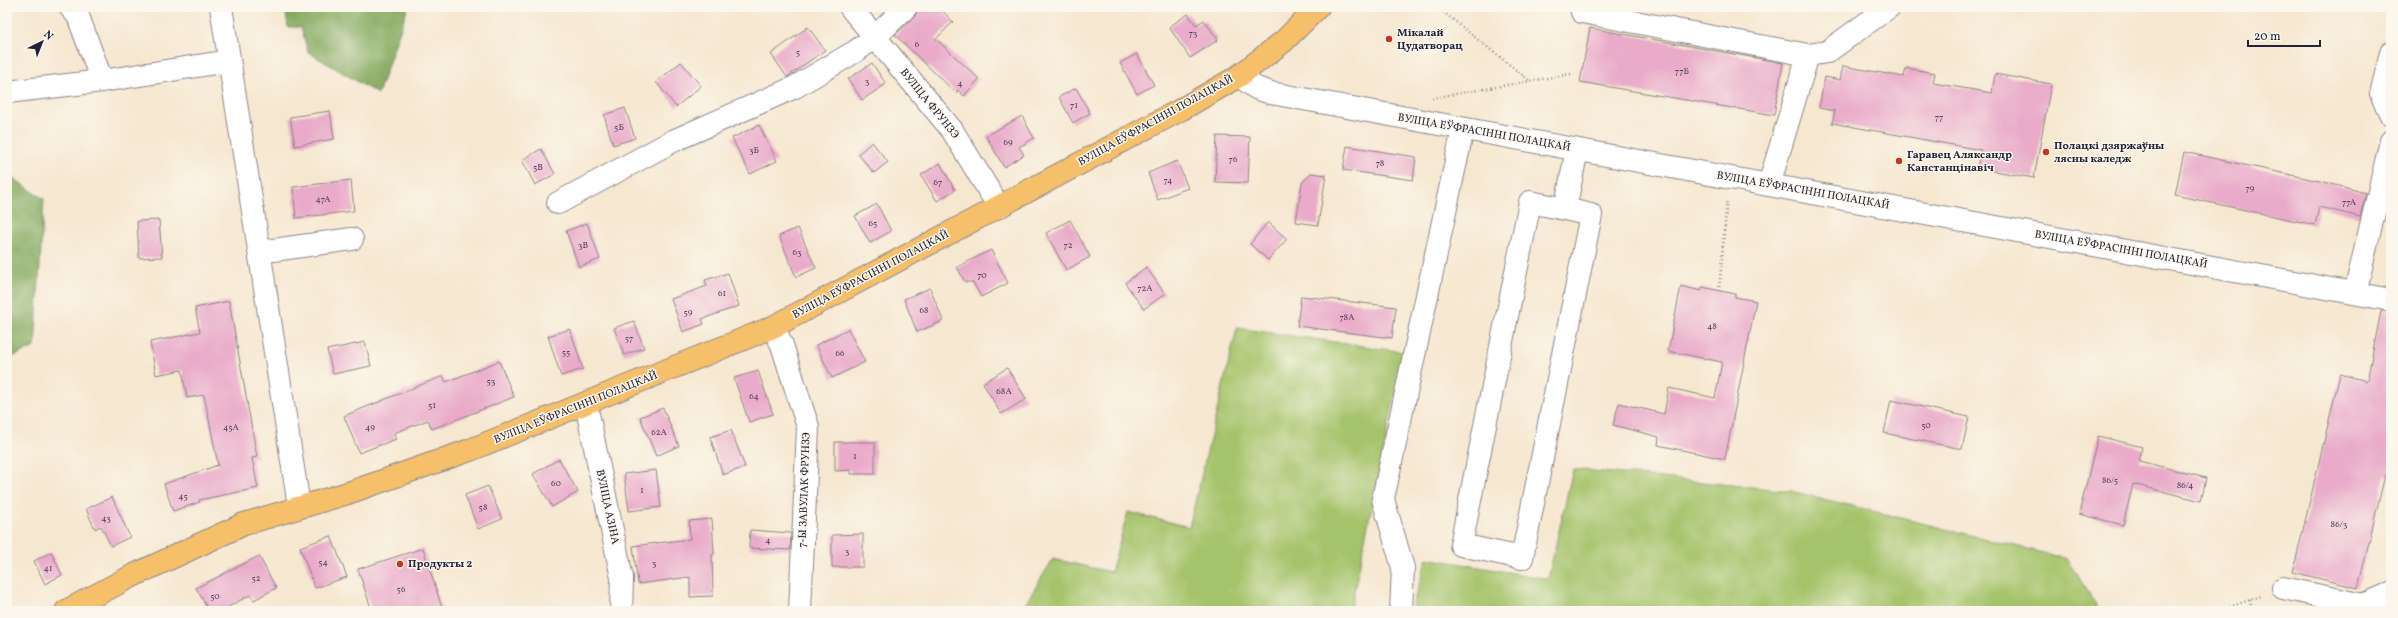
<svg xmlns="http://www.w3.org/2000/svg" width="2398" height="618" font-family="Vollkorn,serif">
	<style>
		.green { fill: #a5c36a; stroke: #647252 }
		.forest { fill: #84a95e; stroke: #53664c }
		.building { fill: #e9abc9 }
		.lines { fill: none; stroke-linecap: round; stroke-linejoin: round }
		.minor-casing { stroke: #8c8486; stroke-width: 24 }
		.major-casing { stroke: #8c8486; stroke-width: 24 }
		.path { stroke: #8c8486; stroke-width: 2.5; stroke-dasharray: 1 3; stroke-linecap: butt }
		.minor { stroke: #fff; stroke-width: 22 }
		.major { stroke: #f6c06b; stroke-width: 22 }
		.poi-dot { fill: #c8321e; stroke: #fbf7ec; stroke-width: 1.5 }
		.labels { text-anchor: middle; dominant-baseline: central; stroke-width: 3; stroke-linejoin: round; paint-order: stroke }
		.number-label { font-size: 9px; fill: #54445e }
		.poi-label { font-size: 11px; font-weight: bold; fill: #22223b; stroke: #fbf7ec; text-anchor: start }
		.street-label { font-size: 11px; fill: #22223b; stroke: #fbf7ec }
	</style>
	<rect width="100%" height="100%" fill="#fbf7ec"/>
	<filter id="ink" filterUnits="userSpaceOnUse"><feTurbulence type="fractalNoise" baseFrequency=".025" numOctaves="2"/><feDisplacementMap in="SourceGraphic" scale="8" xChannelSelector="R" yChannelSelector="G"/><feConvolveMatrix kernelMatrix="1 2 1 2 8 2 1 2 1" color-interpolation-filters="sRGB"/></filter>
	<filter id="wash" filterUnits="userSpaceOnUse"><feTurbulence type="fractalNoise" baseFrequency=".012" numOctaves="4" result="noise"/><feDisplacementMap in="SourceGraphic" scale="16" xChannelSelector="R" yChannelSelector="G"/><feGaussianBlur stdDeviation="0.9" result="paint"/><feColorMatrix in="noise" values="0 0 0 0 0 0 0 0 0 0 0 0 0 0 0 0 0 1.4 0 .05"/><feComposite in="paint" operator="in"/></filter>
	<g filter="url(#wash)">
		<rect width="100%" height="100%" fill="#f6e7d0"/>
		<path class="green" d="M1237,328l167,24 -54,259h-329l32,-52 58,13 17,-60 61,15z
			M1573,469l218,22 277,68 31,52h-688l16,-53 121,21z"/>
		<path class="forest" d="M285,7h123l-30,87 -70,-42 -7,-25h-13z
			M7,174l37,25 -9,148 -28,12z"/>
		<g id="blocks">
			<path class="building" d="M918,7h21l14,15 -17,17 43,40 -15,17 -6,-6 -2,3 -61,-58 20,-19z
				M1188,14l8,11 8,-5 14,20 -28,18 -21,-31z
				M808,27l17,23 -38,27 -16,-23z
				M1590,28l193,35 -9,52 -194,-33z
				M1137,54l17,31 -17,9 -17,-31z
				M681,62l20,24 -25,21 -20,-25z
				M872,63l14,21 -24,16 -14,-21z
				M1843,66l61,11 2,-9 29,5 -2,10 59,10 3,-19 56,10 -17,94 -57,-10 4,-18 -149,-27 3,-12 -16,-3 6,-31 15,3z
				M1076,88l14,25 -17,10 -14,-26z
				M625,108l10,30 -22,7 -9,-30z
				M330,111l4,28 -39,7 -5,-29z
				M1022,116l12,22 -15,9 5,8 -20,12 -18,-31z
				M759,125l18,36 -27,13 -18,-36z
				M1217,136l33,1 -2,46 -33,-1z
				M872,142l16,20 -14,11 -16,-19z
				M1347,146l69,11 -3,23 -70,-10z
				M541,149l14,25 -20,11 -13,-25z
				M2184,152l140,30 42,11 -6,24 -41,-10 -4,18 -140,-30z
				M1177,161l11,27 -30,12 -10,-27z
				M940,163l15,27 -18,11 -16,-26z
				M1311,173l15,2 -8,50 -22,-3 6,-39z
				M351,180l3,31 -58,7 -3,-31z
				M877,204l14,27 -21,12 -15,-27z
				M159,220l3,37 -23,1 -2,-37z
				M1070,220l20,37 -24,13 -20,-37z
				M1268,222l19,17 -19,21 -18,-16z
				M587,223l13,36 -21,8 -13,-36z
				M798,228l18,40 -20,9 -17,-41z
				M991,250l17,33 -27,14 -8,-15h-8l-8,-15z
				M1146,267l19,27 -21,15 -19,-26z
				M728,273l11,33 -37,13 2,5 -21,8 -12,-33 36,-13 -2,-6z
				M1681,286l20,5 1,-4 33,7v3l21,4 -31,158 -67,-14 1,-8 -46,-12 6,-22 45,11 5,-26 46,10 7,-36 -54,-11z
				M930,288l13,33 -26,11 -13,-33z
				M1301,296l95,11 -4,31 -95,-12z
				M229,301l28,156 -5,1 6,30 -59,12 1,2 -27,9 -9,-27 54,-19 -14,-70 -17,3 -5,-28 -26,5 -6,-33 50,-10 -5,-24z
				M2381,311l10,1v164l-6,-1 -27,113 -65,-16 47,-198 27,7z
				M634,321l10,27 -20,7 -10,-27z
				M570,329l13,40 -22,7 -13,-40z
				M848,329l17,33 -33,16 -16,-33z
				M365,342l6,24 -38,8 -6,-24z
				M499,361l15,36 -82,32 -4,-9 -34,13 2,6 -37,14 -15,-37 99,-40 3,6z
				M1007,368l19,31 -25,15 -18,-31z
				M758,371l15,43 -24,8 -15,-44z
				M1891,400l78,17 -7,32 -78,-16z
				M663,408l16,38 -23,10 -16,-39z
				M731,430l14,37 -22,8 -13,-38z
				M2098,436l44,11 -3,14 67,17 -5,23 -68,-17 -10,41 -44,-11z
				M835,442h40v32h-24v-4l-16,1z
				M559,459l19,33 -26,15 -19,-33z
				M656,470l5,37 -32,4 -5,-37z
				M488,486l14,33 -24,10 -13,-34z
				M112,497l18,40 -19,9 -10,-20 -6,3 -9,-20z
				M712,519l2,35 -2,1 1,41 -23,1v-20l-52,7 -5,-38 57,-7 -1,-18z
				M750,530l41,3 -1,17 -41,-2z
				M863,534v33h-31v-32z
				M331,536l16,41 -32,11 -15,-41z
				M423,548l20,63h-71l-14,-42z
				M51,552l11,23 -17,9 -11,-23z
				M259,556l17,32 -22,12 -4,-5 -29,16h-12l-13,-23z"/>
		</g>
	</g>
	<g filter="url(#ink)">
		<use href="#blocks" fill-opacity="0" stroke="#8c8486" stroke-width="1"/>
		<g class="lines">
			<defs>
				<path id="minor" d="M70,7l8,9 24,65
					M221,7l78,499
					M850,7l102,123 47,77
					M1582,12l226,43
					M2391,53l-10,41 10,21
					M1239,76l17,12 15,5 1120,207
					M7,92l95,-11 127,-20
					M1769,185l39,-130 19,-3 62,-45
					M558,203l115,-62 122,-54 61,-36 19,-14 31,-30
					M1565,209l-35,-7 -69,343 61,13 69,-343 -26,-6 12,-59
					M259,252l93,-13
					M2355,293l36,-152
					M773,327l9,18 26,82 -8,184
					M586,404l36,174 -1,33
					M2283,588l80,17 28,-12
					M1401,611l2,-43 -20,-69 80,-370"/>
				<path id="major" d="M66,611l64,-34 114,-53 104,-31 122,-43 303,-123 409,-218 57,-33 45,-35 34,-34"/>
			</defs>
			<use href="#minor" class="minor-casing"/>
			<use href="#major" class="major-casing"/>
			<path class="path" d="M1437,7l93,74
				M1432,98l139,-24
				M1719,291l8,-91
				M2250,600l2,11
				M2218,611l43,-15"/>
			<use href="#minor" class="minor"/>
			<use href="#major" class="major"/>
		</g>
	</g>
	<g class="poi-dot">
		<circle cx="1389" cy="39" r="4"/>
		<circle cx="2046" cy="152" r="4"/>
		<circle cx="1899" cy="161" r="4"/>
		<circle cx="400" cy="564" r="4"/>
	</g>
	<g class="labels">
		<g class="number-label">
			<text x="1193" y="33">73</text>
			<text x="917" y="44">6</text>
			<text x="798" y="52">5</text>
			<text x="1682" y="71">77Б</text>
			<text x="867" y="81">3</text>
			<text x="960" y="83">4</text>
			<text x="1074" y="105">71</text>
			<text x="1939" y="117">77</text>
			<text x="619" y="127">5Б</text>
			<text x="1008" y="142">69</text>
			<text x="754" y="150">3Б</text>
			<text x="1233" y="159">76</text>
			<text x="1380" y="163">78</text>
			<text x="538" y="167">5В</text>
			<text x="1168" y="180">74</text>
			<text x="938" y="182">67</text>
			<text x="2250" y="188">79</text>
			<text x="323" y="199">47А</text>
			<text x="2349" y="202">77А</text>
			<text x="873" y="223">65</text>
			<text x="583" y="245">3В</text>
			<text x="1068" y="245">72</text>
			<text x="797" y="252">63</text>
			<text x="982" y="275">70</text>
			<text x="1145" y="288">72А</text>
			<text x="722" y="293">61</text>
			<text x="924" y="310">68</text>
			<text x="688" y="312">59</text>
			<text x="1347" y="317">78А</text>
			<text x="1712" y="326">48</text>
			<text x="629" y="338">57</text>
			<text x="566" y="352">55</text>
			<text x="840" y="353">66</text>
			<text x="491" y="381">53</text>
			<text x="1004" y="391">68А</text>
			<text x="754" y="396">64</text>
			<text x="432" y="405">51</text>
			<text x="1926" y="425">50</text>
			<text x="231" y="427">45А</text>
			<text x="370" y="427">49</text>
			<text x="659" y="432">62А</text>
			<text x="855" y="456">1</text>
			<text x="2110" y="480">86/5</text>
			<text x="556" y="483">60</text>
			<text x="2185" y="485">86/4</text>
			<text x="642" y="490">1</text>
			<text x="183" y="496">45</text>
			<text x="483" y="507">58</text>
			<text x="106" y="518">43</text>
			<text x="2339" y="524">86/3</text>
			<text x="768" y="540">4</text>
			<text x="847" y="551">3</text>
			<text x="323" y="562">54</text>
			<text x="654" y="563">3</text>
			<text x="48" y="568">41</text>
			<text x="256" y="578">52</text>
			<text x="401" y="589">56</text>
			<text x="215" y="596">50</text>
		</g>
		<g class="poi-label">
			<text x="1397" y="33">Мікалай<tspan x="1397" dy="13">Цудатворац</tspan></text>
			<text x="2054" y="146">Полацкі дзяржаўны<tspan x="2054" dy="13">лясны каледж</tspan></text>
			<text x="1907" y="155">Гаравец Аляксандр<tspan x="1907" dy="13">Канстанцінавіч</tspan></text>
			<text x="408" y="564">Продукты 2</text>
		</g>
		<g class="street-label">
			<text transform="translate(929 104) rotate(51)">ВУЛІЦА ФРУНЗЭ</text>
			<text transform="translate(1156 121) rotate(-29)">ВУЛІЦА ЕЎФРАСІННІ ПОЛАЦКАЙ</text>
			<text transform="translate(1484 133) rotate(10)">ВУЛІЦА ЕЎФРАСІННІ ПОЛАЦКАЙ</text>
			<text transform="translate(1803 191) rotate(10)">ВУЛІЦА ЕЎФРАСІННІ ПОЛАЦКАЙ</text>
			<text transform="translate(2121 250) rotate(10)">ВУЛІЦА ЕЎФРАСІННІ ПОЛАЦКАЙ</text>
			<text transform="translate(871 275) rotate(-28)">ВУЛІЦА ЕЎФРАСІННІ ПОЛАЦКАЙ</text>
			<text transform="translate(576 408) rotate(-22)">ВУЛІЦА ЕЎФРАСІННІ ПОЛАЦКАЙ</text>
			<text transform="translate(805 490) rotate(-88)">7-Ы ЗАВУЛАК ФРУНЗЭ</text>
			<text transform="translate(607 507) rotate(78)">ВУЛІЦА АЗІНА</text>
		</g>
	</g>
	<rect width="2398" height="618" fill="none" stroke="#fbf7ec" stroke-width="24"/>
	<g transform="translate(42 42) rotate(43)" stroke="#fbf7ec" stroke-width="3" paint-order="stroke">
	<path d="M0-3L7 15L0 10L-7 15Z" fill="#22223b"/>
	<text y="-6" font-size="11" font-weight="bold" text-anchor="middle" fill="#22223b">N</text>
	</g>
	<path d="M2248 40v6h72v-6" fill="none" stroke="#22223b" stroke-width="2"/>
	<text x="2254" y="40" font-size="12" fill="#22223b" stroke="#fbf7ec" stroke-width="3" paint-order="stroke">20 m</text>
</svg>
